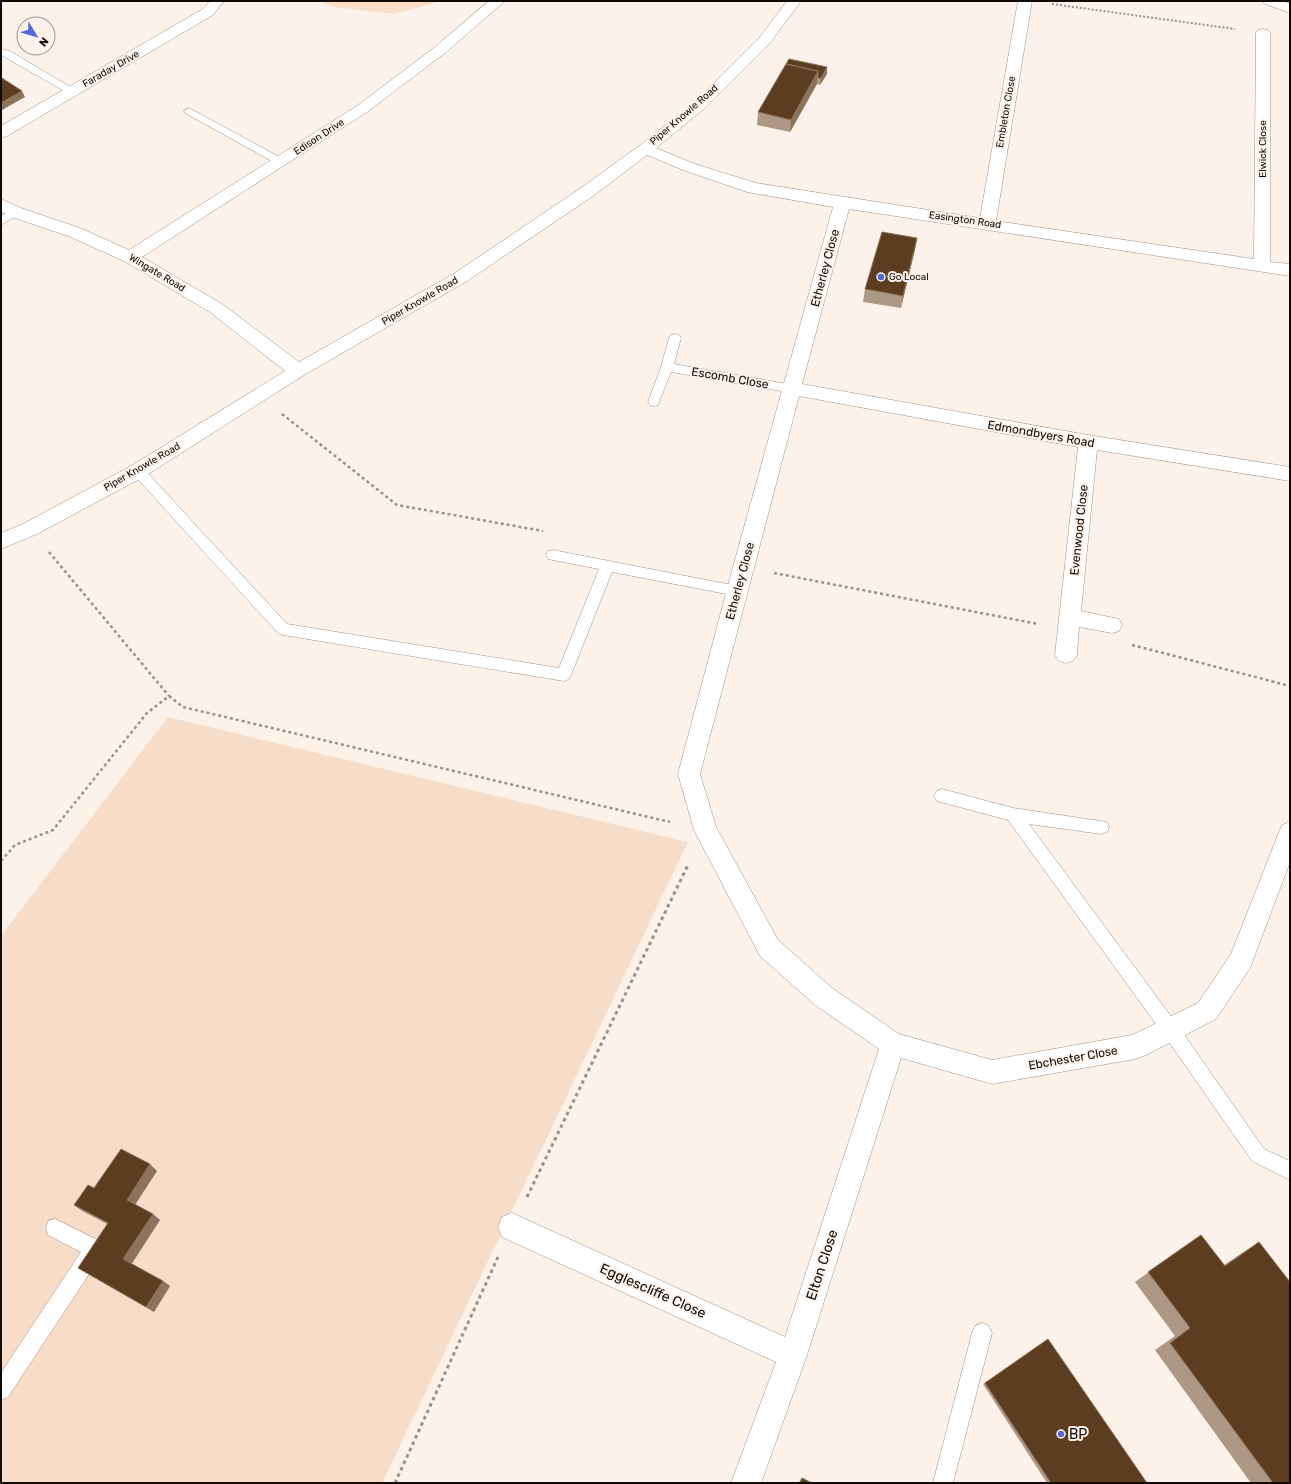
<svg xmlns="http://www.w3.org/2000/svg" width="1291" height="1484" font-family="Rubik,sans-serif">
	<style>
		.green { fill: #f7ddc7 }
		.lines { fill: none; stroke-linecap: round; stroke-linejoin: round }
		.service-casing { stroke: #a68f7d; stroke-width: 1 }
		.minor-casing { stroke: #a68f7d; stroke-width: 1 }
		.path-far2 { stroke: #9b928b; stroke-width: 2; stroke-dasharray: 2 2; stroke-linecap: butt }
		.path-far1 { stroke: #9b928b; stroke-width: 2.5; stroke-dasharray: 3 3; stroke-linecap: butt }
		.path { stroke: #9b928b; stroke-width: 3; stroke-dasharray: 3.5 3.5; stroke-linecap: butt }
		.service { fill: #fff; fill-rule: evenodd }
		.minor { fill: #fff; fill-rule: evenodd }
		.wall { fill: #ac9884 }
		.shaded-wall { fill: #8d735c }
		.building { fill: #5d3d1f; stroke: #8d735c }
		.poi-dot { fill: #5367dd; stroke: #fcf2ea; stroke-width: 1.5 }
		.labels { text-anchor: middle; dominant-baseline: central; stroke-width: 4; stroke-linejoin: round; paint-order: stroke }
		.far-street-label { font-size: 10px; fill: #120a05; stroke: #fcf2ea }
		.far-poi-label { font-size: 10px; fill: #120a05; stroke: #fcf2ea; text-anchor: start }
		.street-label { font-size: 12px; fill: #120a05; stroke: #fcf2ea }
		.near-street-label { font-size: 14px; fill: #120a05; stroke: #fcf2ea }
		.near-poi-label { font-size: 14px; fill: #120a05; stroke: #fcf2ea; text-anchor: start }
	</style>
	<rect width="100%" height="100%" fill="#fcf2ea"/>
	<path class="green" d="M320,1h121l-47,13 -60,-7z
		M168,717l520,125 -306,641h-381v-547z"/>
	<g class="lines">
		<defs>
			<path id="service" d="M1,49l9,2 67,40 -5,3 -4,-1 -67,-38z
				M189,108l96,52 1,2 -5,3 -4,-1 -92,-51 -1,-2z
				M15,209l4,1 2,2 -2,2 -18,11v-9z
				M675,334l4,1 2,3 -7,26 119,21 4,1 2,3 -2,3 -4,1 -122,-21 -13,33 -4,1 -4,-1 -2,-3 13,-35 8,-29 2,-3z
				M138,466l5,2 144,156 272,44 40,-99 -51,-10 -2,-4 2,-4 5,-1 184,36 5,1 2,4 -2,4 -5,1 -125,-24 -41,103 -2,4 -5,2 -281,-46 -5,-2 -145,-159 -2,-3 2,-3z
				M942,789l71,19 94,14 2,5 -2,5 -6,2 -72,-10 147,199 88,126 26,12v19l-38,-19 -88,-126 -156,-215 -71,-19 -3,-5 3,-5z
				M55,1219l46,23 2,7 -2,7 -93,141 -7,3v-27l80,-121 -33,-17 -2,-7 2,-7z
				M982,1323l7,3 3,7 -39,150h-20l39,-150 3,-7z"/>
			<path id="minor" d="M210,1h14l-11,14 -206,121 -6,2v-12l202,-117z
				M489,1h16l-60,52 -78,59 -225,145 80,47 77,58 156,-89 126,-85 58,-42 56,-44 65,-65 27,-36h14l-31,42 -65,65 -49,40 39,16 61,19 224,35 38,-217h14l-36,220 258,38 2,-226 2,-3 5,-1 5,1 2,3v229l20,2v12l-441,-67 -47,175 286,51 202,32v14l-193,-31 -16,161 38,8 3,6 -3,6 -7,2 -33,-6 -2,28 -4,6 -7,2 -7,-2 -4,-6 23,-208 -279,-51 -99,378 16,53 62,113 54,48 67,46 93,26 140,-25 66,-32 33,-49 48,-122 3,-7 8,-3v40l-40,106 -34,51 -72,37 -9,3 -143,25 -91,-26 -94,297 -46,128h-30l45,-121 -274,-125 -4,-10 4,-10 10,-4 273,124 94,-288 -65,-45 -54,-48 -66,-126 -16,-56 55,-207 100,-360 -86,-15 -64,-22 -36,-15 -54,41 -126,85 -163,94 -159,101 -108,58 -36,15v-16l22,-9 108,-58 154,-95 -75,-59 -86,-51 -56,-25 -59,-20 -8,-5v-12l20,9 59,20 49,22 228,-144 78,-59z
				M1263,1h20l7,3v9l-25,-9z"/>
		</defs>
		<use href="#service" class="service-casing"/>
		<use href="#minor" class="minor-casing"/>
		<path class="path-far2" d="M1052,4l183,25"/>
		<path class="path-far1" d="M282,414l115,91 146,26
			M49,552l120,144
			M774,573l264,51
			M1132,645l158,41
			M1,861l14,-16 38,-15 94,-117 22,-17 14,11 487,115"/>
		<path class="path" d="M527,1197l161,-332
			M395,1483l103,-226"/>
		<use href="#service" class="service"/>
		<use href="#minor" class="minor"/>
	</g>
	<path class="wall" d="M786,64l41,10 -7,11 -3,-1 -27,48 -33,-7 1,-13z
		M917,238l-16,70 -38,-6 2,-13z
		M157,1171l-22,34 18,9 7,6 -29,44 32,17 7,5 -16,26 -76,-44 29,-44 -25,-13 -8,-6 20,-17z
		M1201,1235l23,30 18,-12 17,-11 31,241h-39l-96,-133 20,-14 -40,-54z
		M1048,1339l99,144h-100l-64,-99z
		M802,1478l10,5h-13l1,-3z"/>
	<path class="shaded-wall" d="M827,67v7l-7,11 1,-7z
		M818,71l-1,13 -27,48 1,-12z
		M22,91l3,6 -23,13 -1,-3v-4z
		M917,238l-2,12 -14,58 2,-12z
		M150,1164l7,7 -23,35 -7,-6z
		M153,1214l7,6 -29,45 -8,-6z
		M163,1281l7,5 -16,26 -8,-5z"/>
	<path class="building" d="M789,59l38,8 -6,11h-3v-7l-32,-7z
		M786,64l32,7 -27,49 -33,-8z
		M2,78l20,13 -21,12v-24z
		M882,232l35,6 -14,58 -38,-7z
		M121,1149l29,15 -23,36 26,14 -30,45 40,22 -17,26 -68,-39 30,-45 -34,-18 14,-20 6,3z
		M1201,1235l24,31 34,-24 31,40v201h-17l-103,-140 20,-15 -42,-56z
		M1048,1339l99,144h-96l-66,-100z
		M802,1478l10,5h-12z"/>
	<g class="poi-dot">
		<circle cx="881" cy="277" r="4"/>
		<circle cx="1061" cy="1434" r="4"/>
	</g>
	<g class="labels">
		<g class="far-street-label">
			<text transform="translate(111 69) rotate(-30)">Faraday Drive</text>
			<text transform="translate(1006 112) rotate(-80)">Embleton Close</text>
			<text transform="translate(684 115) rotate(-41)">Piper Knowle Road</text>
			<text transform="translate(319 137) rotate(-33)">Edison Drive</text>
			<text transform="translate(1263 149) rotate(-90)">Elwick Close</text>
			<text transform="translate(965 220) rotate(8)">Easington Road</text>
			<text transform="translate(157 273) rotate(31)">Wingate Road</text>
			<text transform="translate(420 301) rotate(-30)">Piper Knowle Road</text>
			<text transform="translate(142 467) rotate(-30)">Piper Knowle Road</text>
		</g>
		<g class="far-poi-label">
			<text x="889" y="277">Go Local</text>
		</g>
		<g class="street-label">
			<text transform="translate(825 268) rotate(-75)">Etherley Close</text>
			<text transform="translate(730 378) rotate(10)">Escomb Close</text>
			<text transform="translate(1041 434) rotate(10)">Edmondbyers Road</text>
			<text transform="translate(1079 530) rotate(-84)">Evenwood Close</text>
			<text transform="translate(740 581) rotate(-75)">Etherley Close</text>
			<text transform="translate(1073 1058) rotate(-10)">Ebchester Close</text>
		</g>
		<g class="near-street-label">
			<text transform="translate(822 1265) rotate(-72)">Elton Close</text>
			<text transform="translate(653 1291) rotate(24)">Egglescliffe Close</text>
		</g>
		<g class="near-poi-label">
			<text x="1069" y="1434">BP</text>
		</g>
	</g>
	<rect width="1291" height="1484" fill="none" stroke="#120a05" stroke-width="4"/>
	<g transform="translate(36 36) rotate(128)"><circle r="19" fill="#fcf2ea" stroke="#9e958e"/>
	<path d="M0-3L7 15L0 10L-7 15Z" fill="#5367dd"/>
	<text y="-6" font-size="11" font-weight="bold" text-anchor="middle" fill="#120a05">N</text>
	</g>
</svg>
